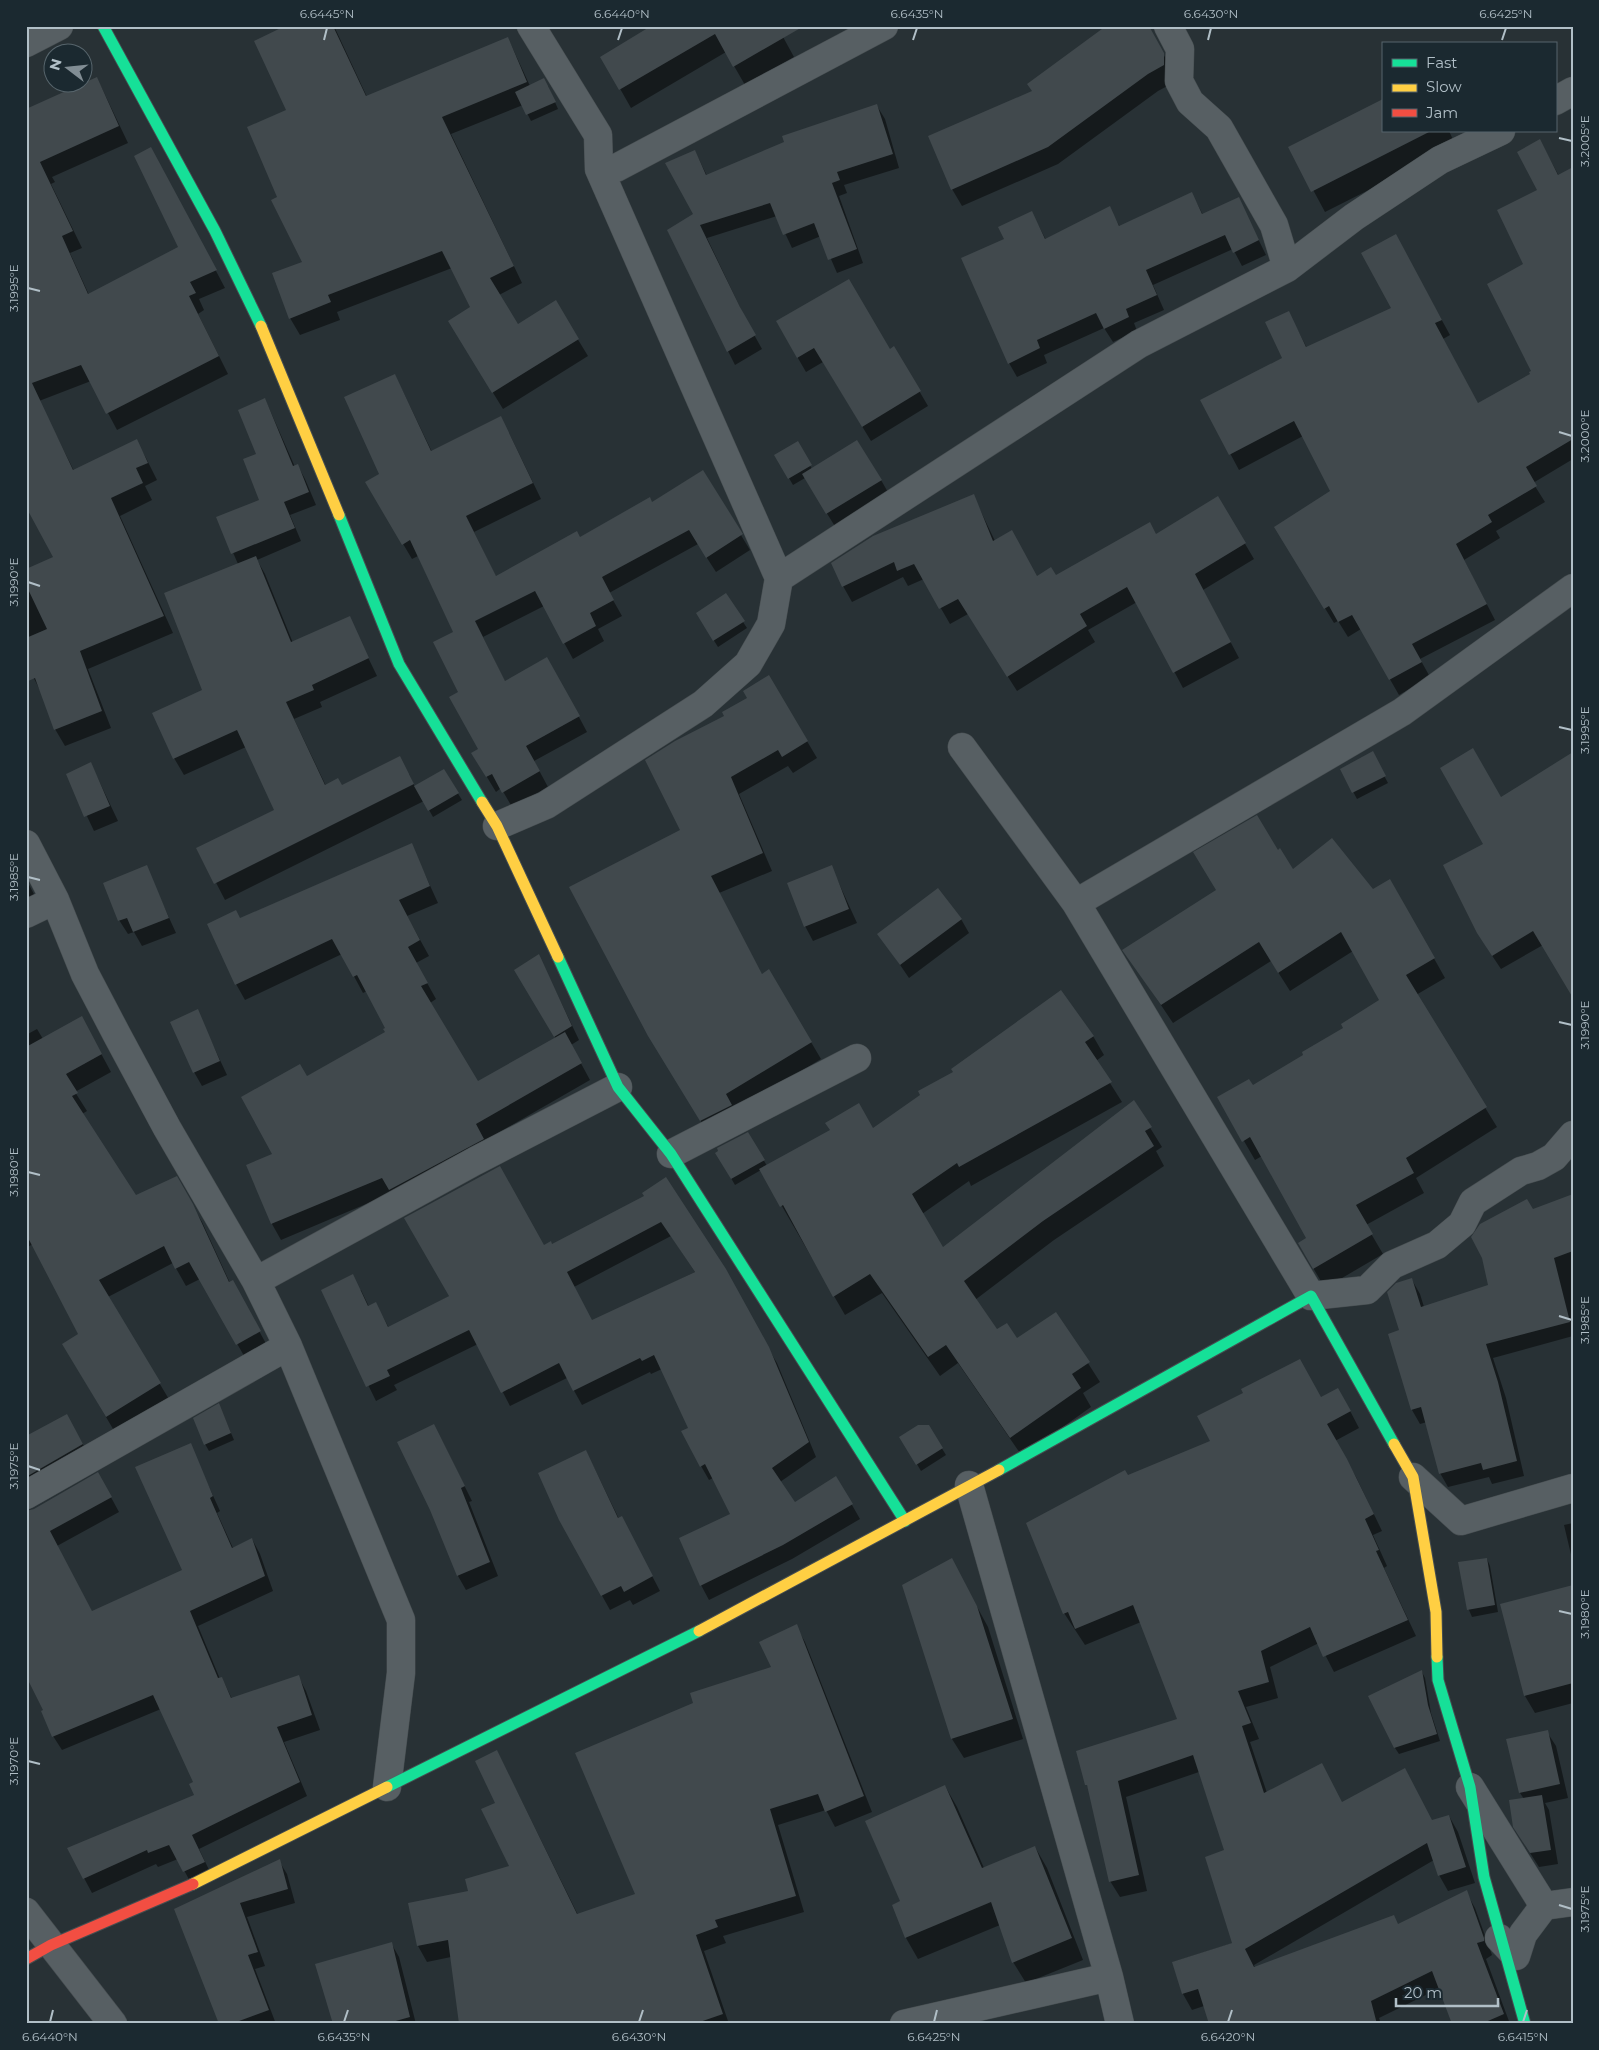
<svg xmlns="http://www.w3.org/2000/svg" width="1599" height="2050" font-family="Montserrat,sans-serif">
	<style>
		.shadow { fill: #0007; fill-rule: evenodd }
		.building { fill: #41494d; fill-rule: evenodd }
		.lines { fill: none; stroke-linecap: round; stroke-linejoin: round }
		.street-casing { stroke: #464d50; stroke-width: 29 }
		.fast-casing { stroke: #464d50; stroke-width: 13 }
		.slow-casing { stroke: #464d50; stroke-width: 13 }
		.jam-casing { stroke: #464d50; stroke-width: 13 }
		.street { stroke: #575f63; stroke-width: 28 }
		.fast { stroke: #16e098; stroke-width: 11 }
		.slow { stroke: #ffcf43; stroke-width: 11 }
		.jam { stroke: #f24e42; stroke-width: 11 }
		.ticks { fill: none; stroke: #b1bfc7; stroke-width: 2 }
		.neatline { fill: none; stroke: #b1bfc7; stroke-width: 2 }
		.ticks-label { font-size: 12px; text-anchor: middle; fill: #b1bfc7 }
	</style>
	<rect width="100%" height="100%" fill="#283135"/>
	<path class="shadow" d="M280,26h54l33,71 141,-59 22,48h18l10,23 -27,12 -8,-16 -72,29 71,149 -23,12 19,30 37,-23 33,54 -85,53 -43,-70 12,-31 -20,-40 -115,44 3,8 -40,15 -10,-17 13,-56 -24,-64 40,-69z
		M655,26h122l17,31 -49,28 -19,-33 -95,56 -29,-51z
		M1148,26l25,46v11l-15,8 -100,73 -96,42 -10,-17 81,-97z
		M97,78l31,65 -76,34 3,5 -4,2 31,64 -12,5 19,42 91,-48 -20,-82 65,123 -26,11 5,11 -6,4 30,60 -111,56 -26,-49 -52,20 35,70 62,-30 10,17 11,22 -12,6 7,14 -32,16 53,117 -85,36 23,59 -46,18 -10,-17 -12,-33 -17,-33v-92l28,-14 -24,-46 -4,2v-402z
		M877,106l8,13 14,49 -55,17 3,8 -8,3 24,67 -26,10 -16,-37 -29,12 -15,-32 -70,22 40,84 15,27 -27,16 -67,-134 27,-17v-63l12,25z
		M1383,131h66l7,15 -131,66 -35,-65z
		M1540,141l19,35 14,-7v290l-40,24 12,19 -49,29 4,7 -36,22 31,60 -75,39 10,18 -31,18 -38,-66 -13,8 -10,-16 -4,2 -49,-80 47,-52 -29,-55 -64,34 -37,-69 81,-43 5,-46 19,36 85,-39 12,-58 46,84 -7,4 35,65 54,-29 -7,-110 14,-74z
		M1192,194l11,21 35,-17 28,57 -24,11 -9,-17 -80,36 11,25 -30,13 3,8 -24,11 -9,-14 -60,27 3,8 -30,14 -8,-14 -4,-124 27,-26 14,27 63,-32 11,19z
		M777,322l112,28 5,-2 34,58 -57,35 -48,-79 -17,10z
		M395,375l37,77 77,-19 32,66 -67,33 22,45 156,-73 50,-33 48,79 -34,22 -18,-28 -89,49 13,23 -24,13 6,12 -31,18 -29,-53 -61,31 22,45 51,-8 31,58 -53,29 14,26 -36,20 -11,-19 -5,4 -23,-38 7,-4 -20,-57 -6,-60 -36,-77 -6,3 -45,-76 14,-9z
		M265,399l30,68 3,-1 7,13 11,26 -26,10 11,26 -44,19 8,14 28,69 56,-25 28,58 -57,26 2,5 -28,12 32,67h16l67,-12 6,13 29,-16 18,29 -29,17 -9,-16 -199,99 -27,-52 78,-38 -30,-63 -62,28 -10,-17 29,-67 35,-127 -20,-46 43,-17 -4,-46z
		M797,443l15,26 69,11 8,14 -53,34 -31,-50 -12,7 -17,-29z
		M973,495l22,46 42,36h19l100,-41 62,-38 36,61 -51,31 36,68 -56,30 -46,-86 -49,28 7,12 -78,49 -49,-77 -18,10 -26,-45 -16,7 -5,-9 -51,25 -9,-16z
		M701,620l42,2 4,6 -29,19z
		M769,677l48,81 -24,15 -5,-7 -49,28 33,77 -53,22 43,82 7,-4 52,88 -86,52 -24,27 -51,-85 21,-223 44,-114 23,-17z
		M1372,753l16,30 -31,16 -16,-30z
		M91,764l27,57 -24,10 -27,-57z
		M1501,799l42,146 -42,24 -14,-21 -2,-103z
		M411,844l27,59 -31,13 22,40 -13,7 20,36 -6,4 48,80 78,-44 -41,-69 24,-14 40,84 -8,5 19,35 -106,61 8,14 -100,38 -111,47 -9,-16 2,-70 32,-77 81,-44v-5l-20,-37 -4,2 -21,-39 -97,46 -9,-16 4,-65z
		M1278,852l15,19 79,20 18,-11 55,98 -29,17 81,132 -81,51 8,15 -58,32 17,29 -58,34 -26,-44 9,-5 -46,-83 -7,4 -36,-62 33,-11 53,-32 40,-26 36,-29 -28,-49 -63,40 -19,-30 -98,62 -49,-73z
		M831,866l26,57 -44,18 -8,-15z
		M146,867l30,66 -34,13 -8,-14 -6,2 -9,-14z
		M26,879l10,19 -10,5z
		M961,919l8,14 -60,45 -30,-44z
		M197,1011l30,64 -25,11 -8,-14z
		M37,1029l6,10 48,-4 20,37 -36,20 12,19 -5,3 54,83 41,-19 25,44 28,61 2,-1 37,67 -22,12 -47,-82 -14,7 -13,-23 -65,34 62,104 -54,33 -53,-90 16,-9 -46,-91 -7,4v-213z
		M1093,1036l11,19 -8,6 26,41 -151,84 -2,-5 -47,33 20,35 192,-147 28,45 -6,4 8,15 -110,74 -79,60 22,31 20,9 39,-27 44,69 -17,11 8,14 -69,49 -64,-93 -18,13 -58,-83 -37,22 -84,-145 -26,15 -18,-31 31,-21 19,33 106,-36z
		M646,1196l125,157 6,10 39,94 -36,25 15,21 41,-26 24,42 -68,40 -83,41 -8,-15 31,-70 -19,-37 -4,2 -8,-14 -11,-38 -28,-59 -11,5 -1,-2 -68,33 -15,-27 -57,28 -32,-62 -84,41 3,5 -21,11 -54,-110 39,-1 8,17 7,-3 13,24 155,-82h8zM671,1236l24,36 -103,50 -18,-35z
		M1573,1196v140l-80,22 13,40 18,78 -32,8 -3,-7 -41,10 -8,-14 -13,-51 -7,2 -8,-14 -23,-75 11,-4 12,-51 8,14 4,13 66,-21 42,-76z
		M1321,1399l26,6 12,23 -24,13 21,36 26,54 -9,4 14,31 -3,2 32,68 -82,36 -15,-29 -49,24 8,31 -32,9 13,32 -9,3 17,51 75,10 90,19 17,-6 9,16 17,51 -27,8 -9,-16 -5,-15 -180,105 1,3 143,-42 68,-34 9,16 17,47 -6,4 24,65h-56l-14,-36 -61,30 2,6h-171l-6,-18 -12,4 -9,-16 -10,-32 60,-19 -7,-92 -27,-79 -73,25 21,94 -27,6 -10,-16 -20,-90 -3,-6 92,-65 -38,-98 -56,23 -21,-32 64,-137z
		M219,1405l15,35 -25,11 -4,-7z
		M928,1426l18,29 -25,16 -20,-34z
		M75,1430l16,29 -65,37v-59z
		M441,1439l31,62 -3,1 29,74 -32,14 -8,-14z
		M190,1445l30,66 -3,2 16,35 19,-9 8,15 13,37 -75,35 22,53 2,-1 10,21 66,-23 8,15 14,39 -36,12 23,54 -108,53 13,27 -20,9 -14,-26 -20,8 -2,-3 -64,29 -8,-15 112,-82 -1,-13 -34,-74 -99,41 -9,-14 -27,-224 80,-24 13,24 -62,34 35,66 92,-41z
		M586,1451l33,68 10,13 31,59 -27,14 -3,-5 -20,10 -50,-90z
		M1573,1523v40l-9,-38z
		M1487,1559l3,7 8,46 -26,5 -3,-7 -10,-47z
		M962,1579l26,48 35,112 -59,19 -12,-19 -48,-153z
		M1573,1587v116l-38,10 -10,-17z
		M796,1626l9,16 67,170 -37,15 -9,-17 -48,15 26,87 -81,24 3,7 -22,8 25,73h-269l-9,-67 -24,5 -9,-16 52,-54 40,-25 -14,-64 1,-52 81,164 58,-20 58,-192 79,-36z
		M1422,1672l3,6 6,35 9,28 -41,13 -4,-6z
		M1547,1732l9,14 12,52 -23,5 4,7 9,54 -19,3 -16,-25 1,-43 -4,-6z
		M945,1786l12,21 27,61 51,-21 12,21 36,92 -57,23 -13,-21 -13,-37 -82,34 -12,-21z
		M279,1861l8,13 8,29 -48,14 18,49 -10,3 21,55h-55l-45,-114z
		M391,1943l8,14 17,67h-81z"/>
	<path class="building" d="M285,26h48l33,70 142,-59 19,45 -85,35 72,149 -24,12 28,46 38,-24 23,39 -87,54 -44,-72 22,-14 -28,-56 -114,44 3,7 -42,17 -17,-46 30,-11 -31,-62 6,-3 -30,-70 39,-17 -32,-69z
		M651,26h153l-71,41 -18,-33 -96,56 -19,-33z
		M1106,26h43l15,27v12l-16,9 -100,73 -97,43 -23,-54 104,-45 -5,-7z
		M97,77l22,49 -79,36 33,69 -11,5 26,58 90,-47 -44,-91 17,-9 66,123 -27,12 6,11 -7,3 30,60 -113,58 -25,-49 -49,18 41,87 64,-31 11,24 -12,5 7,15 -32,15 53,118 -84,35 22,60 -48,19 -19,-52 -9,4v-44l21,-9 -21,-44v-16l27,-12 -27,-50v-398z
		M544,78l12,24 -30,13 -11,-23z
		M1383,99v32h48l-120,61 -23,-45z
		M877,104l16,50 -56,18 3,8 -8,3 25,66 -29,11 -14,-37 -31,12 -13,-32 -70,22 40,82 16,28 -29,17 -60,-122 26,-16 -28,-51 30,-13 11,25 78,-33 -2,-6z
		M1540,139l18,36 15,-8v272l-47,28 11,19 -49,29 4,7 -36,22 31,60 -75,40 10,18 -33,18 -37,-65 -14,7 -9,-16 -5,3 -50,-82 56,-36 -36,-70 -65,34 -29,-55 82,-42 -17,-36 24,-11 17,36 85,-39 -30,-55 35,-19 46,86 -7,3 43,80 52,-29 -1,-2 2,-1 -44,-87 36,-20 -26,-54 40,-20 -20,-38z
		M1192,192l10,22 37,-17 20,43 -26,13 -8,-18 -79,35 11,25 -31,14 3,8 -25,12 -8,-16 -59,27 3,8 -32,16 -47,-106 43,-19 -6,-12 34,-16 13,28 65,-33 9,20z
		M849,279l41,70 4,-3 27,45 -59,36 -48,-79 -17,10 -21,-37z
		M395,374l36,77 70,-35 32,67 -67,33 30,60 81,-45 3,6 70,-40 2,5 51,-32 40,64 -37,24 -17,-28 -87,47 12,23 -24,13 6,13 -33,18 -28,-53 -60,30 30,60 42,-24 33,59 -54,30 14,25 -38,22 -10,-19 -6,3 -15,-24 7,-4 -29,-52 9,-5 -25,-50 20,-10 -43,-92 -8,5 -37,-63 14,-8 -35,-77z
		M265,398l28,68 5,-2 11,28 -25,10 11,26 -64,26 -15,-37 43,-17 -16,-41 13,-5 -18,-44z
		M857,440l25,40 -56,34 -24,-40z
		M798,441l14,24 -24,14 -14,-24z
		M974,494l19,47 19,-11 25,46 14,-9 5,8 94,-53 6,12 62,-38 28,47 -51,31 36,68 -58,31 -46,-86 -47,27 7,12 -80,51 -49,-78 -19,10 -25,-45 -17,7 -3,-9 -52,25 -11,-24 42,-27z
		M256,556l35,86 59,-26 19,42 -57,27 2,5 -28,12 39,83 13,-7 4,7 58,-29 14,28 -200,100 -18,-36 78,-38 -37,-80 -64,29 -21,-46 50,-23 -38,-97z
		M726,593l19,28 -32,20 -17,-28z
		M769,675l39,66 -26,16 -4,-7 -47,27 32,76 -52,23 51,98 7,-5 43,73 -86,52 6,11 -32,16 -52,-85 -79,-149 111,-57 -35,-70 30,-19 49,-25 -2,-4 25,-14 -4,-7z
		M1473,748l28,49 72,-45v246l-40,-67 -41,25 -15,-23 -34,-68 40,-21 -43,-76z
		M1373,751l13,25 -34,17 -12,-24z
		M91,762l19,44 -26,11 -18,-43z
		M444,769l15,24 -31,18 -14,-25z
		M1257,815l21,35 2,-2 13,21 39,-31 41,51 17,-10 45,79 -29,17 81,132 -81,51 8,15 -58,32 17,29 -60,35 -15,-26 8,-5 -56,-101 -8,5 -25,-45 32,-18 4,6 50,-30 -1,-3 41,-24 -2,-4 38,-24 -38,-68 -63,41 -19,-31 -98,63 -39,-55 94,-60 -23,-38z
		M412,843l18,43 -31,14 21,40 -12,7 20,36 -7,3 57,95 87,-49 17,31 -106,61 8,15 -95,51 -7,-12 -111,46 -25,-59 26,-11 -31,-57 59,-33 7,12 78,-44 -2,-3 2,-1 -28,-53 -4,2 -21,-38 -97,46 -28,-61 29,-14 4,8z
		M147,865l22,53 -36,14 -6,-14 -9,3 -15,-38z
		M832,865l17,44 -45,18 -17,-44z
		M938,888l24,31 -62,46 -23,-31z
		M539,954l33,72 -18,11 -40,-67z
		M1061,990l33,46 -9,6 27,40 -153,85 -2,-4 -45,31 31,53 191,-147 18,27 -7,4 9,15 -111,75 -79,60 33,48 10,-6 10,15 39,-26 34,50 -18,12 9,14 -71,50 -64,-93 -18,12 -58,-83 -37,23 -50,-92 -3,2 -21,-38 71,-39 -5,-7 34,-20 14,25 47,-33 -2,-4 35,-19 -2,-3z
		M198,1009l22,52 -27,12 -23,-51z
		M82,1016l20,38 -36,20 12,19 -6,3 64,99 41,-19 16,28 36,78 4,-2 28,51 -25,14 -47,-83 -14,7 -11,-23 -65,34 62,103 -55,34 -44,-73 16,-10 -52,-100v-187z
		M748,1132l17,28 -34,19 -16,-26 3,-2 -1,-3z
		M500,1166l44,79 7,-4 1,3 92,-48 -2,-3 24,-16 60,92 43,78 40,95 -37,26 23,34 41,-26 17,28 -70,41 -83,41 -21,-48 51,-24 -25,-50 -5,3 -19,-36 7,-3 -34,-73 -12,6 -2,-3 -67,33 -14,-28 -58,30 -32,-63 -82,40 3,6 -24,11 -45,-97 32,-16 15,32 8,-4 12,25 61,-31 -45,-78zM661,1222l34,50 -103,48 -25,-48z
		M1573,1194v57l-19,7 16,64 -84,22 12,38 19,79 -34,9 -2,-7 -42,11 -18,-67 -10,3 -23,-76 11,-4 -12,-38 9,-9 16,-5 9,29 67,-22 -6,-27 -11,-21 9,-13 47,-25 6,10z
		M1300,1359l21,38 17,-9 13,23 -24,13 20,35 27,55 -9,5 14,31 -3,1 32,69 -85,37 -13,-30 -49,24 8,31 -31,9 13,32 -9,3 22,67 58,-30 20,39 63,-34 27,52 17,-5 17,52 -28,9 -11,-33 -182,106 9,18 140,-52 4,9 69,-34 17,48v3l-7,2 27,71 -23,10h-29l-20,-53 -61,30 6,23h-168l-11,-35 -16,5 -10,-32 60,-19 -27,-86 19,-7 -31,-95 -75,26 21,94 -30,7 -22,-97h-2l-9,-34 101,-32 -44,-114 -58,24 -7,-17 -5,2 -37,-91 99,-53 3,5 82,-34 -13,-25 46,-23 -2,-4z
		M219,1403l12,30 -27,12 -11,-27z
		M67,1414l16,30 -57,33v-41z
		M434,1424l31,62 -4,2 29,74 -33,14 -27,-66 -33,-68z
		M918,1425h11l14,23 -27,17 -17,-28z
		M191,1443l22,53 -3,2 22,50 20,-10 13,38 -75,35 28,67 4,-1 9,21 68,-23 13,40 -35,12 23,55 -108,53 13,27 -9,4 -13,6 -14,-27 -21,8 -1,-3 -64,29 -16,-31 127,-53 -5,-11 4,-2 -40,-87 -101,42 -11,-26 2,-1 -17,-34v-165l8,-2 64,-37 14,25 -62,34 42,80 90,-41 -47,-103z
		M586,1450l32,68 4,-2 31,60 -29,16 -3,-6 -20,10 -42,-76 -21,-47z
		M952,1558l25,48 36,113 -62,20 -49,-154z
		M1487,1558l8,47 -28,5 -9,-48z
		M1573,1585v98l-49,13 -24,-92z
		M797,1624l67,172 -39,16 -7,-18 -48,15 26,87 -81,24 3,7 -22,8 27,79 -29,10h-235l-11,-84 -31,6 -9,-43 60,-12 -3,-12 44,-13 -28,-57 14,-6 -20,-42 22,-11 80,164 58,-20 -60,-141 118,-50 -3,-10 81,-26 -12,-25z
		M1422,1670l6,35 9,29 -43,14 -26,-52z
		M1548,1730l12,54 -41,9 -13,-54z
		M945,1785l37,83 53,-22 37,92 -60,25 -21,-61 -86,36 -13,-33 8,-4 -35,-80z
		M1542,1795l9,55 -21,3 -17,-26 -4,-27z
		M280,1859l8,30 -48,14 18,49 -10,3 21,55 -38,14h-12l-45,-115z
		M392,1942l18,75 -25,7h-52l-18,-60z"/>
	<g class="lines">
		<defs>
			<path id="street" d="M1168,26l12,23 -1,32 11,21 29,26 55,97 13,43
				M26,43l33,-17
				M1555,101l18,-10
				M599,169l17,-1 268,-142
				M779,578l360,-234 148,-76 67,-51 86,-57 61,-29
				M962,747l114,156 235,393 56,-6 25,-25 45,-20 25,-21 11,-22 48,-31 17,-5 16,-9 19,-22
				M497,826l49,-21 157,-101 45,-40 23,-40 8,-46 -180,-409 -1,-34 -67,-109
				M26,844l29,56 30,74 32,61 50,93 89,153 32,65 113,274v53l-14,114
				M1076,903l326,-191 171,-124
				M26,914l29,-14
				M671,1154l186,-96
				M256,1281l219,-120 143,-74
				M1413,1477l48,44 112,-33
				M969,1485l140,492 11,47
				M26,1495l262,-149
				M1470,1787l74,119
				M26,1912l87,112
				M1499,1938l17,18 7,-22 21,-28 29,-4
				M904,2024l205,-47"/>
			<path id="fast" d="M103,26l112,205 46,95
				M339,515l60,149 83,138
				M558,957l60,130 53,67 234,367
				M999,1470l312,-174 83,148
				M1437,1657l1,23 32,107 14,90 41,147
				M387,1787l312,-156"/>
			<path id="slow" d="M261,326l78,189
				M482,802l15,24 61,131
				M1394,1444l19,33 23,135 1,45
				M699,1631l300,-161
				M193,1884l194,-97"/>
			<path id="jam" d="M26,1959l25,-14 142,-61"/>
		</defs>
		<use href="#street" class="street-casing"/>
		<use href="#fast" class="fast-casing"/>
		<use href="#slow" class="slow-casing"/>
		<use href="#jam" class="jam-casing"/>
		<use href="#street" class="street"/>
		<use href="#fast" class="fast"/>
		<use href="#slow" class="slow"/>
		<use href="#jam" class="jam"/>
	</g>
	<path class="ticks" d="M324,40l3,-12M618,40l4,-12M913,40l4,-12M1208,40l3,-12M1502,40l4,-12M1559,138l13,3M28,288l12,3M1559,432l13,4M28,582l12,4M1559,727l13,3M28,877l12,3M1559,1022l13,3M28,1172l12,3M1559,1316l13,4M28,1466l12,4M1559,1611l13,3M28,1761l12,3M1559,1905l13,4M50,2022l3,-12M344,2022l4,-12M639,2022l4,-12M934,2022l3,-12M1228,2022l4,-12M1523,2022l4,-12"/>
	<rect width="1599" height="2050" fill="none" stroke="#1b2930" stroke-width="55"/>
	<rect x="1382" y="42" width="175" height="90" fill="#1b2930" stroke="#57656c"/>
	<rect x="1392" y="59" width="25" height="8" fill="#16e098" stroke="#57656c"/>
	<text x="1426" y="68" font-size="15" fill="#b1bfc7">Fast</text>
	<rect x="1392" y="84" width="25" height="8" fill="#ffcf43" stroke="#57656c"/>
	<text x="1426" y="92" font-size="15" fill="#b1bfc7">Slow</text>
	<rect x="1392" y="109" width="25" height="8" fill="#f24e42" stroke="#57656c"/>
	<text x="1426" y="118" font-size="15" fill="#b1bfc7">Jam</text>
	<g transform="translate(68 68) rotate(286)"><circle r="24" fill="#1b2930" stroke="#57656c"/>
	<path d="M0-4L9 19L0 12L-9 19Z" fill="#818d94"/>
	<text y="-8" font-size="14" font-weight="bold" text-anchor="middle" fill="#b1bfc7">N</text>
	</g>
	<path d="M1396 1998v8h102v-8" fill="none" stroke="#b1bfc7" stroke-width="2.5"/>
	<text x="1404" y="1998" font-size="15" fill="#b1bfc7" stroke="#1b2930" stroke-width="4" paint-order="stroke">20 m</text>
	<rect x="28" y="28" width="1544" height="1994" class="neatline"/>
	<g class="ticks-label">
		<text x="327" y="18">6.6445°N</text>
		<text x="622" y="18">6.6440°N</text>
		<text x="917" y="18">6.6435°N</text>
		<text x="1211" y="18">6.6430°N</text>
		<text x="1506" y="18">6.6425°N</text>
		<text transform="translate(1585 141) rotate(-90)" y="4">3.2005°E</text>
		<text transform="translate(14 288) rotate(-90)" y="4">3.1995°E</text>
		<text transform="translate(1585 436) rotate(-90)" y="4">3.2000°E</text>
		<text transform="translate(14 582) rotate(-90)" y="4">3.1990°E</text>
		<text transform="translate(1585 730) rotate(-90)" y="4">3.1995°E</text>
		<text transform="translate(14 877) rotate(-90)" y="4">3.1985°E</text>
		<text transform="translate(1585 1025) rotate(-90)" y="4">3.1990°E</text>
		<text transform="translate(14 1172) rotate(-90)" y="4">3.1980°E</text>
		<text transform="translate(1585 1320) rotate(-90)" y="4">3.1985°E</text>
		<text transform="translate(14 1466) rotate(-90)" y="4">3.1975°E</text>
		<text transform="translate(1585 1614) rotate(-90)" y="4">3.1980°E</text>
		<text transform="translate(14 1761) rotate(-90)" y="4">3.1970°E</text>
		<text transform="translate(1585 1909) rotate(-90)" y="4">3.1975°E</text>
		<text x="50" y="2041">6.6440°N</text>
		<text x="344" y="2041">6.6435°N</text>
		<text x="639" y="2041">6.6430°N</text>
		<text x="934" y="2041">6.6425°N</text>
		<text x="1228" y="2041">6.6420°N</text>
		<text x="1523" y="2041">6.6415°N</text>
	</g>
</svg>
